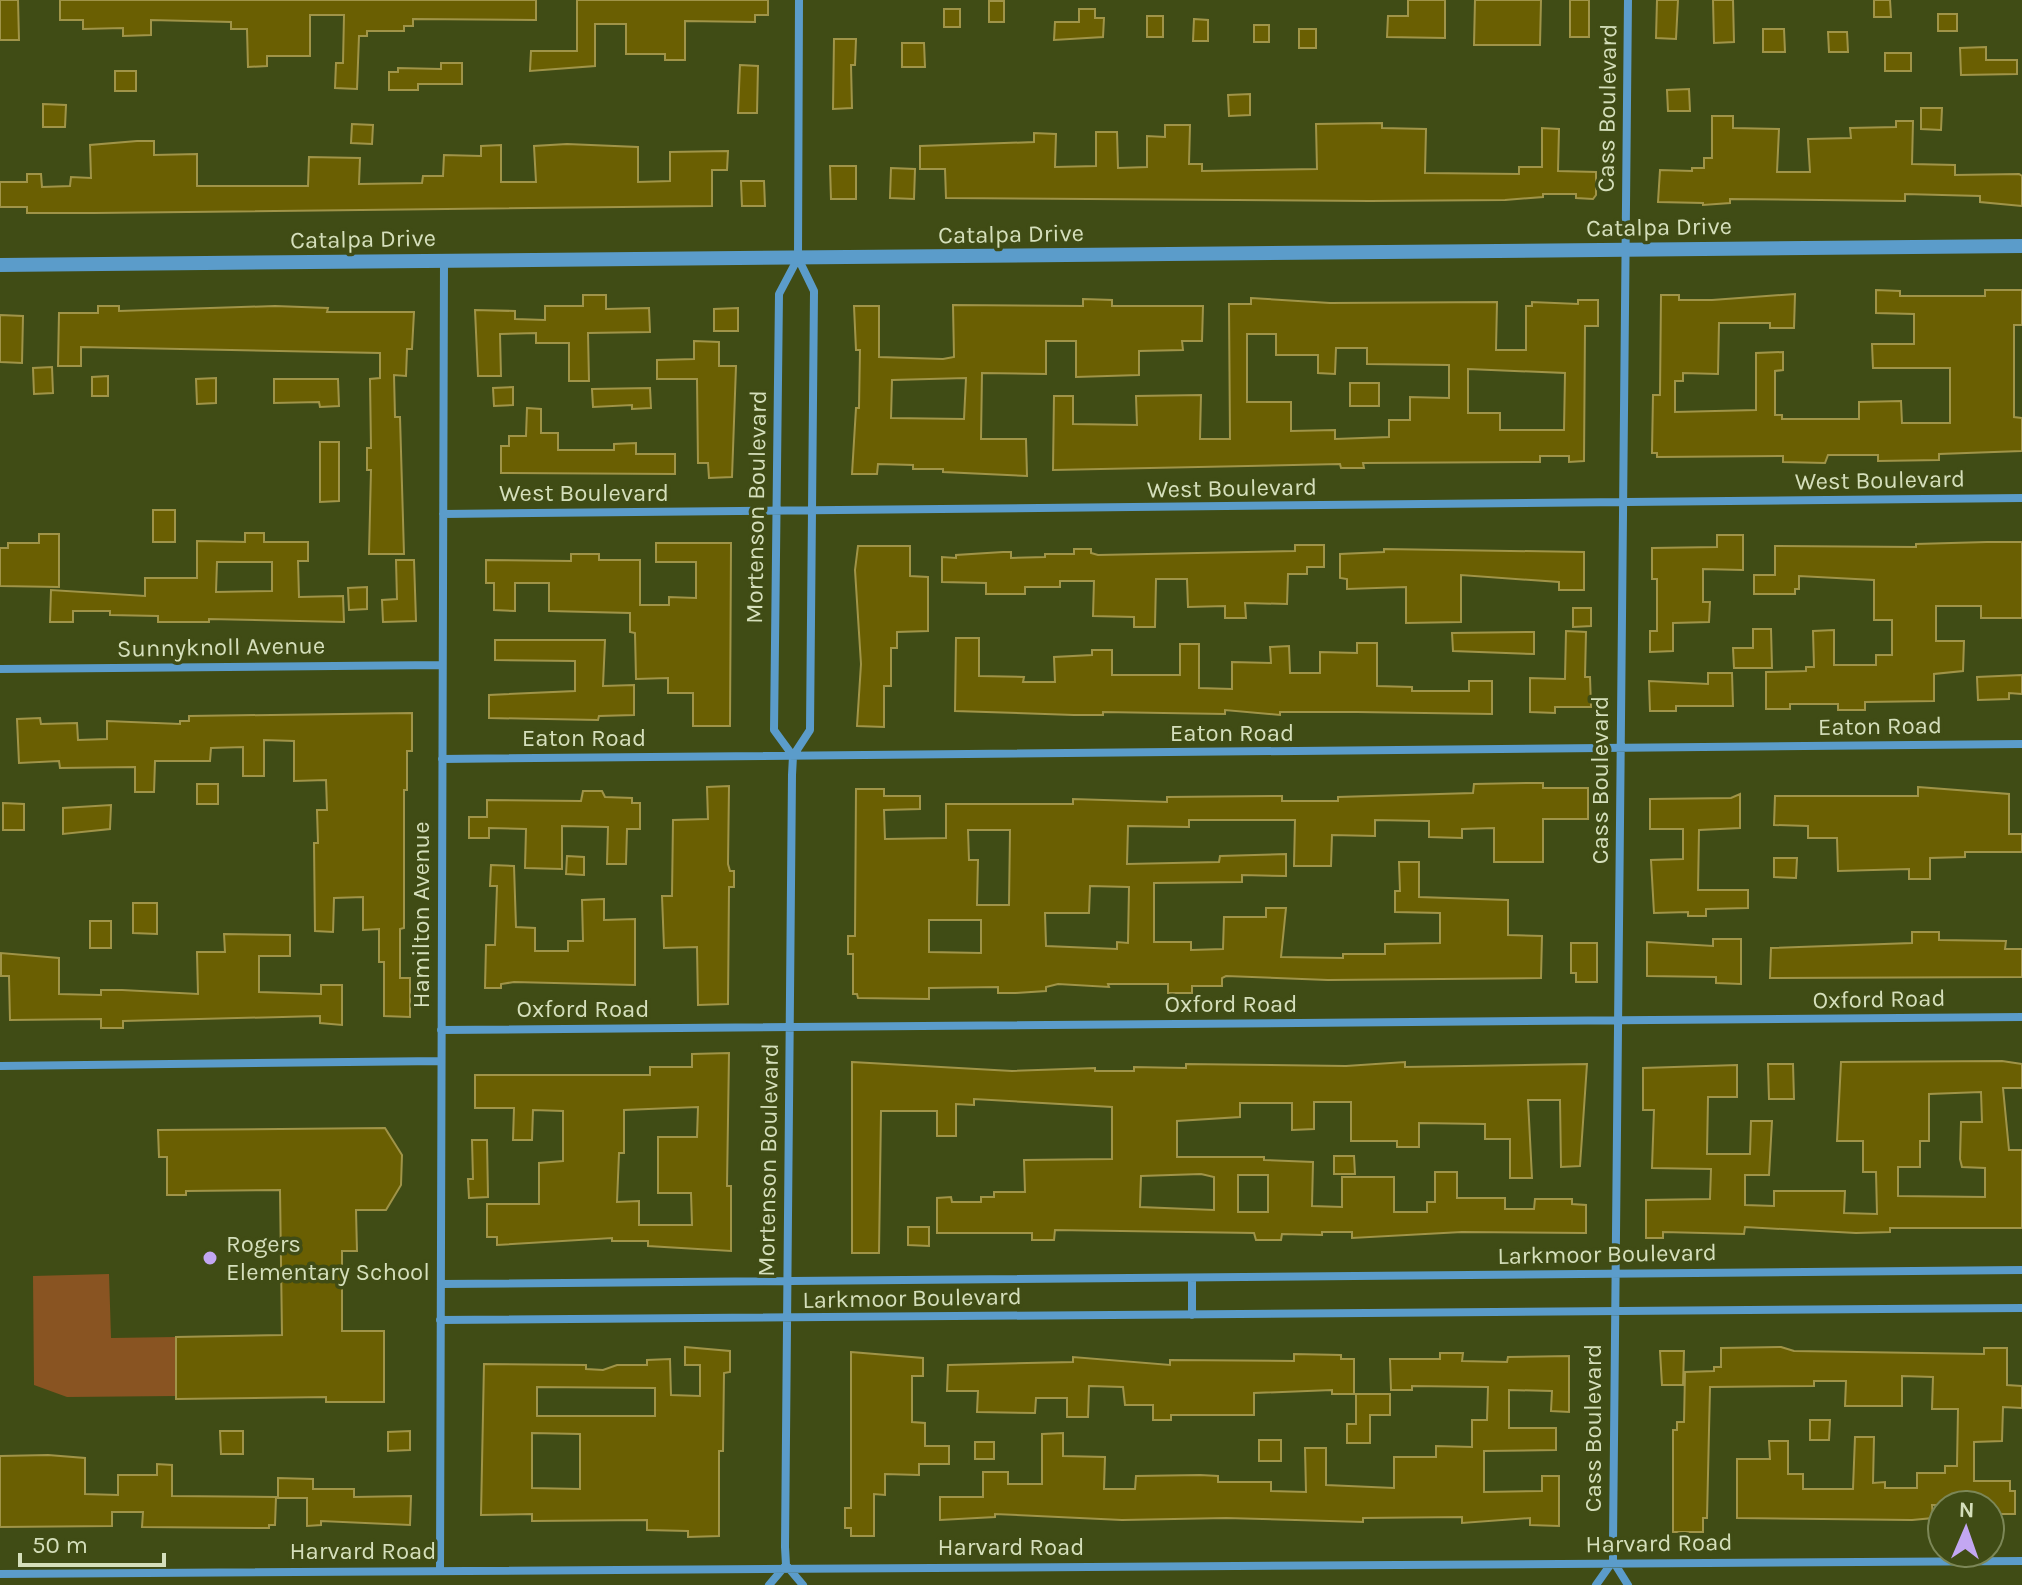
<svg xmlns="http://www.w3.org/2000/svg" width="2022" height="1585" font-family="Karla,sans-serif">
	<style>
		.green { fill: #895422 }
		.building { fill: #6a5f02; stroke: #a09448; stroke-width: 2; fill-rule: evenodd }
		.lines { fill: none; stroke-linecap: round; stroke-linejoin: round }
		.minor { stroke: #5b9cca; stroke-width: 8 }
		.tertiary { stroke: #5b9cca; stroke-width: 14 }
		.poi-dot { fill: #c3a7f2; stroke: #404c15; stroke-width: 3 }
		.labels { text-anchor: middle; dominant-baseline: central; stroke-width: 7; stroke-linejoin: round; paint-order: stroke }
		.street-label { font-size: 24px; fill: #d5dfbb; stroke: #404c15 }
		.poi-label { font-size: 24px; fill: #d5dfbb; stroke: #404c15; text-anchor: start }
	</style>
	<rect width="100%" height="100%" fill="#404c15"/>
	<path class="green" d="M109,1274l2,64 65,-1v59l-109,1 -33,-12 -1,-109z"/>
	<path class="building" d="M0,0h18l1,40h-19z
		M60,0h476v20l-123,-1v7h-9v5h-37v5h-8l-2,53 -22,-1 1,-25h7l1,-48h-34v41h-43v10l-19,1 -1,-38h-16v-7l-80,-2v15l-28,1v-8l-40,1v-9h-23z
		M577,0h191v15h-13v7l-70,-1v39h-20v-6h-39v-30h-31v42l-65,5 1,-20h46z
		M1408,0h37v38l-58,-1 1,-21h20z
		M1475,0h66l-1,45h-66z
		M1570,0h19v37h-19z
		M1657,0h21l-2,39 -20,-1z
		M1713,0h20l1,42 -20,1z
		M1874,0h16l1,17h-17z
		M989,1h15v21h-15z
		M944,9h16v18h-16z
		M1079,9h16v9h9l-1,19 -49,3 1,-18h24z
		M1938,14h19v17h-19z
		M1147,16h16v21h-16z
		M1194,19l14,1v21h-15z
		M1254,25h15v17h-15z
		M1299,29h17v19h-17z
		M1763,29h21l1,23h-22z
		M1828,32h19l1,20h-19z
		M834,39h22l-1,26h-4l1,43 -19,1z
		M902,43h22l1,24h-23z
		M1986,47v13h31v14l-56,1 -1,-27z
		M1885,53h26v18h-26z
		M441,63h21v21h-44v6h-29v-18h9v-4l43,1z
		M740,65l18,1 -1,47h-19z
		M115,71h21v20h-21z
		M1689,89l1,22h-22l-1,-21z
		M1250,94v21l-21,1 -1,-21z
		M43,104l23,1 -1,22h-22z
		M1921,108h21l-1,22 -20,-1z
		M1712,116h21v12l46,1 -2,43h33l-2,-33 43,-1 -1,-10 46,-1v-6h17l-1,43 43,1v10l64,-1 3,2v30l-42,-4v-6l-75,-2v7l-175,-2v4l-27,2v-2l-45,-1 2,-32 32,1v-3h12v-10h8z
		M1382,123v5l44,1 -1,44 94,1v-7h23v-39l17,1 -1,42 38,1v23l-3,4 -17,-1v-4h-33v3l-38,3 -135,1 -424,-3 -1,-29h-25v-23l114,-4v-9l22,1 -1,33 41,-1v-34h21l1,36 29,-1v-31l18,1v-12h25l-1,39h13v7l115,-2 -1,-45z
		M352,124l21,1 -1,19 -21,-1z
		M137,141h17v14l43,-1v32h111l1,-29 51,1 -1,26 63,-1 1,-7h20l1,-21 37,1v-10l20,-1v37h35l-2,-36 33,-2 71,3v35l32,-1v-29l58,-1 -1,19h-15v36l-617,7h-68v-6h-27v-25h27v-8h14l1,13 28,-1 1,-9 20,1 -1,-33z
		M830,166h26v33h-25z
		M891,168l24,1 -1,30 -24,-1z
		M741,181h23l1,25h-23z
		M1876,290l24,1v5h85v-6h37v35h-8v92l8,1v33l-83,3v6l-61,1v-6h-50l-3,8 -42,-1v-6l-126,1v-4h-5l1,-58h7l1,-100h18v5h33l83,-6 -1,34h-24v-5h-51l-1,51 -35,-1v8h-8v31l81,-2v-57l27,-1v18l-8,1v44h7v4h77v-17l42,-1 1,22h48v-55h-77l-1,-24h42v-30l-38,-1z
		M583,295h23v14l43,-1 1,24 -62,1 1,48h-20v-38h-33v-10l-36,1 1,42h-23l-3,-66 40,1v8l30,1v-14h38z
		M1251,298l79,5 167,-1 -1,48h30v-44h6v-4l46,2v-4h20v26h-13l-1,135 -15,1v-6h-29v6l-177,1 1,5h-23l-1,-4 -287,6 1,-74h19v28l64,1 -1,-29 65,-1 -1,44h30l-1,-135h22zM1247,334h29v21h42v18l17,1 1,-26h31v16l82,1v33l-39,-1v23h-21v17l-54,2v-9l-44,1v-29h-44zM1468,369l97,4 -1,57h-64v-17h-32z
		M1083,299l29,1v6h91l-1,35h-20l1,9 -44,1v24l-63,2v-36h-30v33l-64,-1 -1,66h45l1,37 -84,-4v-3h-30v-4l-35,-1 -1,10h-25l4,-66h3l1,-58h-4l-2,-44h25v51l64,2 11,-2 -1,-52 130,1zM966,378l-2,41 -73,-1 1,-38z
		M98,306h21v5l156,-5 53,2 -1,4h87l-2,37h-5l-1,27 -12,-1 1,42h5l4,137h-35l2,-84h-4v-22h4l-1,-69 10,-1v-25l-299,-6v19h-23l1,-53h39z
		M738,308v23h-24v-22z
		M0,315l23,1 -1,47 -22,-1z
		M694,341l25,1v24h17l-4,111 -23,1 -1,-15h-10l-1,-84h-40v-19l37,-1z
		M52,367l1,26 -19,1 -1,-26z
		M108,376v20h-16v-19z
		M216,378v25l-19,1 -1,-25z
		M274,379h64l1,27 -19,1 -1,-5 -45,1z
		M1350,383h29v23h-29z
		M513,387v18l-19,1 -1,-18z
		M650,388l1,20 -19,1v-4l-39,2 -1,-18z
		M527,408l14,1v24h17v17h56v-6l22,-1v11h39v20l-174,-1v-27h8v-10h17z
		M320,442h19v59l-19,1z
		M153,510h22v32h-22z
		M245,533h19v9h44v19h-10l1,36 44,-1 1,26 -135,-3v3h-51v-6l-48,-1v-4h-37v11h-23l1,-32 94,6v-18h52v-37l48,1zM217,562h55v29l-56,1z
		M39,534h20v53l-59,-1v-38h8v-5h31z
		M1717,535h26v35l-40,-1v33h7l-1,20 -36,1v28l-23,1v-21h7v-52h-5v-31l65,-1z
		M1987,542h35v76h-41v-12h-45v35h28l-1,30 -29,3v27l-69,1v8h-27v-6h-48v5h-24v-37l40,-1v-4h8l-1,-36 21,-1v35h42v-10h16v-35h-18v-40l-75,-4v13h-4v5h-41v-19h21v-29l141,1v-3z
		M656,543h75l-1,183h-37v-33h-25v-15l-32,1 -1,-46 -5,-1v-19l-81,-2v-28h-34v28l-21,-1v-27h-8v-23l85,1v-7h28v6h41v45h29v-8l27,1v-36h-40z
		M1295,545h29v22h-17v7h-19l-1,30 -42,-1 1,15h-21v-12l-37,1 -1,-28h-31l-1,48h-21v-10l-41,-1 1,-35h-34v6h-35v7h-39v-11l-44,-1v-25l14,1v-3l47,-3h8v6l34,-1v-3h29v-5h17v4l7,2 197,-4z
		M858,546h52v30l18,1v54l-31,1v16h-6v38h-7v41l-27,-1 4,-62 -6,-94z
		M1384,549l200,3v38h-25v-8l-98,-7v47l-55,1v-36l-59,2v-10l-7,-1v-24l44,-2z
		M396,560h18l2,61 -33,1 -1,-22 15,-1z
		M367,587v22l-18,1 -1,-22z
		M1573,608h18v18l-18,1z
		M1753,629h18l1,39h-38l-1,-20h20z
		M1566,631l20,1 -1,45h5l1,30h-36v6l-25,-1v-34l35,1z
		M1534,632v22l-81,-3 -1,-18z
		M956,638h23v38l45,1 -1,5h32l-1,-25 38,-2v-5h20v25h68v-31h19v44l33,1v-27l39,1 -1,-16 19,-1 1,27h30v-21l37,1v-10h20v43l35,1v4h57v-10h23v33l-135,-2h-77v3l-55,-5v4l-122,-2v3h-29l-119,-4z
		M495,640h110l-2,46 31,-1v30l-35,1 -1,4 -109,-2v-23l86,-4v-30l-80,-1z
		M1708,673h24l1,33h-57v5h-26l-1,-30 59,3z
		M2022,675v19l-13,-1v6l-31,1 -1,-23z
		M412,713v38h-5v39h-3v138l-4,1v49h10v39l-26,-1v-54h-5v-33l-16,1v-33l-29,1 -1,34 -18,-1 -1,-88h4l-1,-33h10l-1,-30 -32,1v-40l-30,-1v36h-21v-29l-32,1 -1,13h-55l-1,31h-19v-25l-75,1 -1,-7 -40,2 -2,-44 23,-1 1,6 36,-1 1,17 29,-1v-18l73,3v-3h9v-5z
		M1526,783h17v5h45v31h-45v43h-49v-34l-32,1v9l-33,-1v-16l-54,-1v16l-43,-1 -1,31h-37l1,-46h-106v7l-61,-1 -1,38 92,-2 1,-6 66,-2v22l-44,-1v7l-88,1v59h37v8l32,-1 1,-32h42v-9h20l-5,49 62,1v-4h42v-10l55,-1v-30l-45,-1v-21h5l-1,-29h20v35l89,3v35l34,1 -1,42 -213,2 -102,-4 -4,2v8h-30v7h-24v-9h-60l1,3 -51,-3 -12,3v4l-30,2h-18v-6l-69,1v11l-71,-1 -1,-4h-4v-40h-5v-18h7l1,-147h28v7h36v13l-36,1 1,29 61,-1v-34h127v-5l94,3v-5l115,-1v5h56v-4l135,-4 1,-9zM968,830h42l-1,75h-32l1,-45h-9zM1090,886l39,1 -1,56 -11,-1v7l-71,-3 -1,-33h44zM929,920h52v33l-52,-1z
		M197,784h21v20h-21z
		M729,786l-1,78 2,7h4v16h-5l-1,117 -30,1 -1,-58 -33,1 -2,-52h10l1,-76 35,-1 -1,-32z
		M1918,787l91,7v40h13v18h-57v5l-35,1v21h-21v-10l-71,2 -1,-33h-29v-12l-34,-1 1,-29h143z
		M583,791h19l3,6 27,1v5h8v26h-13l-1,35h-19l1,-37 -46,-1v43l-37,-1 1,-39 -37,-1v10h-20v-21h18v-17l94,1z
		M1740,794v34l-41,2 -1,60h50v18l-42,1v7h-18v-4l-34,1 -3,-53 32,-1v-30h-33v-30l81,-1z
		M3,803l21,1v26h-21z
		M111,805l-1,24 -47,5v-26z
		M567,856l17,1v18l-18,-1z
		M1774,858h23l-1,20 -22,-1z
		M491,865l23,1 2,61 19,1v23h33v-10h15l-1,-41 22,-1v21l31,-1v66l-121,-3 -13,2v4h-16l1,-43h9l2,-59h-7z
		M133,903h24v31l-24,-1z
		M90,921h21v27h-21z
		M1912,932h27v8l67,1 -1,8h17v28l-252,1 1,-30 141,-5z
		M224,934l66,1v21h-31v36l62,2v-9h21v40l-22,-2v-7l-197,5v7h-22v-9l-91,1 -1,-44h-8v-23l58,5v36l42,1v-5h21l76,4 -1,-42h28z
		M1713,939h28v45l-25,-1v-6l-69,-1v-34l66,4z
		M1571,943h26v39h-21v-9h-5z
		M729,1053l-2,133h4v65l-83,-5v-5h-36v-3l-115,7v-8h-10v-33h52v-41l24,-2v-50l-30,-1 -1,30h-19l1,-32h-39v-33h175v-8h42v-13zM698,1107l-1,30h-39v56h33l1,32h-53v-24l-22,1 2,-49h5v-43z
		M2002,1061l20,3v24h-19l6,62h13v78h-132v4l-34,1 -111,-6 -1,7 -81,-2v6h-17v-38l64,-1 1,-30 -59,-1 2,-58h-11v-42l94,-3v32h-29l-1,57h43l1,-33h21l-3,54h-24v30l29,1v-15h71l-1,22 33,1 -1,-42h-13v-31h-26l4,-79zM1981,1092l1,30h-21l-1,37 2,8 23,1v29l-87,-1v-29h22v-26h9v-47z
		M852,1062l160,9 83,-3v3h39v-4l52,1v-4l160,2 59,-4v5l182,-3 -7,102 -19,1 -1,-67h-32l4,78h-22v-39h-25v-15l-66,-1v24h-22v-6h-46v-39h-37v27l-22,1v-27h-52v14l-63,4v36h87v3l49,2 -1,44 30,1v-30h52v35h33v-10h8v-30h22v26h48v11h29l1,-10h37v5l14,1v28l-124,-1 -110,6v-6h-30v3l-40,-1 -1,6h-25l-2,-7 -199,-3 -1,10h-22v-7h-95v-35l14,-1 1,5h29v-5h13v-5h31l-1,-32 88,-1v-52l-138,-8v6l-18,-1v32h-19v-25h-56l-2,142h-27zM1201,1174l13,3v33l-74,-3 1,-31zM1238,1175h30v37h-30z
		M1768,1064h25l1,35h-25z
		M385,1128l17,27 -1,30 -15,25h-30l1,41h-15v80h42v71h-58v-5l-150,2v-62l106,-2 -2,-145 -94,1v4h-19v-38h-8l-1,-27z
		M472,1140h15l1,57 -19,1 -1,-19h5z
		M1334,1156h20l1,18h-21z
		M908,1227h21v19l-21,-1z
		M685,1347l45,4v21l-6,1 -1,78h-4v85l-31,1v-6l-41,-1v-10l-115,1v-7l-51,1 3,-151 102,1v4l17,1 14,-5h30v-5l23,-1 1,36 29,1v-31h-15zM537,1387l118,1v28h-118zM532,1433l48,1v55l-48,-1z
		M1781,1347l13,4 190,3v-6h23v37l15,1v22l-19,-1 -1,34 -28,1v39h36v10h5v23h-23v-9h-60l1,13 -21,2 -175,-2v-59h33l-1,-18h19v33h15v15h50l2,-52h19l-1,46 12,-1v6h32v-15h28v-7h12l1,-57h-26l1,-32 -31,-1v30h-57l1,-25h-32v5l-104,1 -3,131h-4v14h-30v-102h4v-8h7l1,-50 29,-1v-4h7v-19z
		M1660,1351h24l-1,34h-21z
		M851,1352l72,6v18h-11v46l13,1v23h24v18h-30v11l-34,-1v21l-11,-1v42h-23v-8h-6v-20h6z
		M1440,1353h23l-1,8 45,1 1,-5 61,-1v56l-18,-1 1,-20 -43,-1v38h47v22l-72,1v41l58,-1v-15h17v50l-29,-1v-7l-68,5v-6l-99,1v4l-137,-4 -104,2 -127,-6v3l-55,3v-23h43v-25h25v12h34v-50l21,-1v23l42,1 -1,32h31l1,-13 64,-1 18,1v6h53v9l35,1 -1,-44h21v37l68,3v-31h42v-11l36,1v-27h15l1,-33 -76,-1v4h-21l-1,-31h50z
		M1294,1354l47,1v4h13v35h-22v-4l-78,3v22h-83v5h-18v-15h-28l-2,-18 -34,-1 -1,31h-21v-19h-31l-1,15 -58,-1 1,-21h-31l1,-26 125,-3v-5l97,8v-5l124,1z
		M1356,1394h34v21h-20v28h-23v-19h9z
		M1810,1420h20l-1,20h-19z
		M220,1431h23v23h-22z
		M410,1431v19l-22,1v-19z
		M1259,1440h22v21h-22z
		M975,1442h19v17h-19z
		M48,1455l37,3v36l33,1v-20h39v-11l15,1v31l104,1 -1,28h-6v3l-127,-1 1,-15h-31v14l-112,1v-71z
		M278,1478l35,1v10h41v8l57,-1 -1,29 -89,-4v4l-14,1v-28h-29z"/>
	<g class="lines">
		<path class="minor" d="M799,0l-1,258 16,33 -4,439 -17,26 -1,19 -7,772 1,18 17,20
			M443,514l1579,-16
			M0,669l442,-4
			M793,756l-19,-26 5,-436 19,-36
			M442,759l1580,-15
			M441,1030l1581,-13
			M0,1066l441,-5
			M1192,1278v37
			M441,1284l1581,-14
			M440,1320l1582,-12
			M440,1570l4,-1309
			M0,1574c674,-6 1348,-12 2022,-13
			M769,1585l17,-20
			M1596,1585l17,-24
			M1628,1585l-15,-24v-18l15,-1543"/>
		<path class="tertiary" d="M0,265l2022,-19"/>
	</g>
	<circle class="poi-dot" cx="210" cy="1258" r="8"/>
	<g class="labels">
		<g class="street-label">
			<text transform="translate(1607 108) rotate(-89)">Cass Boulevard</text>
			<text transform="translate(1659 227) rotate(-1)">Catalpa Drive</text>
			<text transform="translate(1011 234) rotate(-1)">Catalpa Drive</text>
			<text transform="translate(363 239) rotate(-1)">Catalpa Drive</text>
			<text transform="translate(1880 480) rotate(-1)">West Boulevard</text>
			<text transform="translate(1232 488) rotate(-1)">West Boulevard</text>
			<text x="584" y="493">West Boulevard</text>
			<text transform="translate(756 507) rotate(-89)">Mortenson Boulevard</text>
			<text transform="translate(221 647) rotate(-1)">Sunnyknoll Avenue</text>
			<text transform="translate(1880 726) rotate(-1)">Eaton Road</text>
			<text x="1232" y="733">Eaton Road</text>
			<text x="584" y="738">Eaton Road</text>
			<text transform="translate(1600 780) rotate(-90)">Cass Boulevard</text>
			<text transform="translate(421 915) rotate(-90)">Hamilton Avenue</text>
			<text transform="translate(1879 999) rotate(-1)">Oxford Road</text>
			<text x="1231" y="1004">Oxford Road</text>
			<text x="583" y="1009">Oxford Road</text>
			<text transform="translate(768 1160) rotate(-89)">Mortenson Boulevard</text>
			<text transform="translate(1607 1254) rotate(-1)">Larkmoor Boulevard</text>
			<text transform="translate(912 1298) rotate(-1)">Larkmoor Boulevard</text>
			<text transform="translate(1593 1428) rotate(-90)">Cass Boulevard</text>
			<text transform="translate(1659 1543) rotate(-1)">Harvard Road</text>
			<text x="1011" y="1547">Harvard Road</text>
			<text x="363" y="1551">Harvard Road</text>
		</g>
		<g class="poi-label">
			<text x="226" y="1244">Rogers<tspan x="226" dy="28">Elementary School</tspan></text>
		</g>
	</g>
	<g transform="translate(1966 1529) rotate(2)"><circle r="38" fill="#404c15" stroke="#7c8757" stroke-width="2"/>
	<path d="M0-6L14 30L0 20L-14 30Z" fill="#c3a7f2"/>
	<text y="-12" font-size="22" font-weight="bold" text-anchor="middle" fill="#d5dfbb">N</text>
	</g>
	<path d="M20 1553v12h144v-12" fill="none" stroke="#d5dfbb" stroke-width="4"/>
	<text x="32" y="1553" font-size="24" fill="#d5dfbb" stroke="#404c15" stroke-width="6" paint-order="stroke">50 m</text>
</svg>
